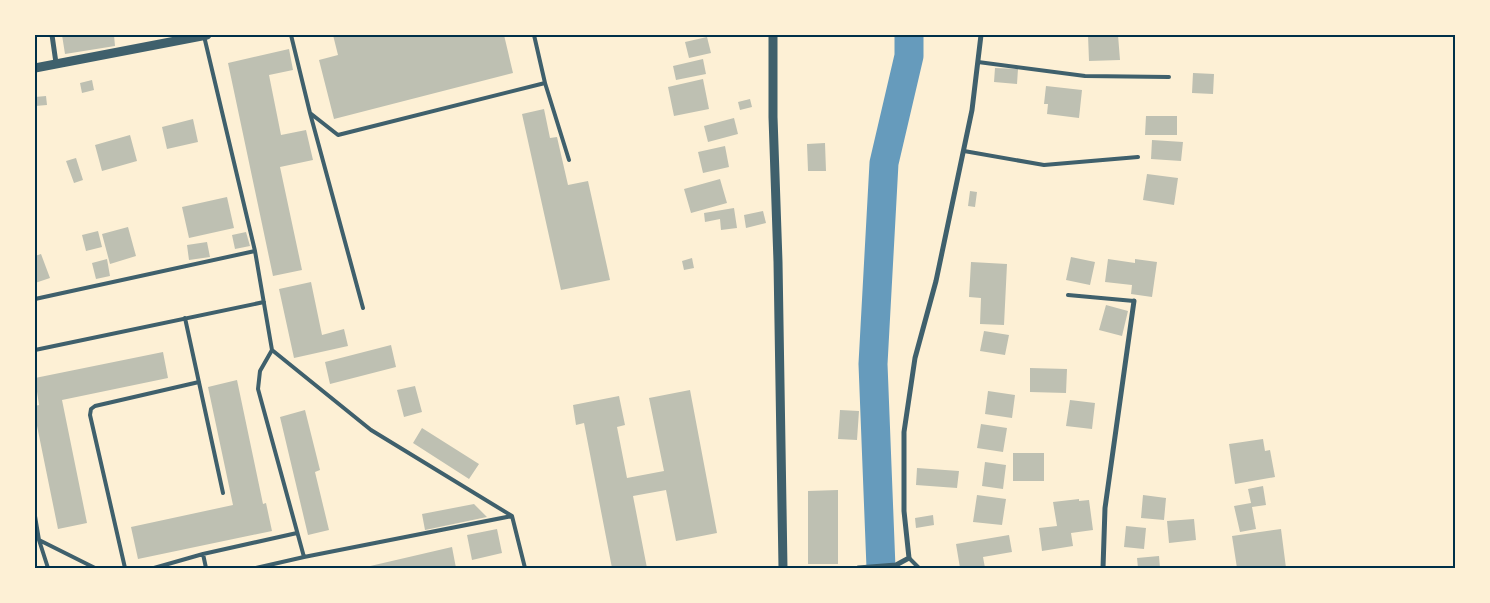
<svg xmlns="http://www.w3.org/2000/svg" width="1490" height="603" font-family="Commissioner,sans-serif">
	<style>
		.lines { fill: none; stroke-linecap: round; stroke-linejoin: round }
		.river { stroke: #669bbc; stroke-width: 29 }
		.building { fill: #bec0b2 }
		.service { stroke: #3f606c; stroke-width: 4 }
		.minor { stroke: #3f606c; stroke-width: 5 }
		.tertiary { stroke: #3f606c; stroke-width: 9 }
		.neatline { fill: none; stroke: #003049; stroke-width: 2 }
	</style>
	<rect width="100%" height="100%" fill="#fdf0d5"/>
	<g class="lines">
		<path class="river" d="M881,568l-8,-204 11,-201 25,-107v-21"/>
	</g>
	<path class="building" d="M62,35h52l1,11 -50,8z
		M333,35h171l9,38 -179,46 -15,-59 19,-5z
		M1088,35h30l2,25 -31,1z
		M707,37l4,16 -22,5 -4,-16z
		M289,49l4,21 -24,5 12,60 25,-5 7,30 -33,7 22,103 -29,6 -45,-213z
		M703,59l3,15 -30,6 -3,-14z
		M995,68l23,1 -1,15 -23,-2z
		M1193,73l21,1 -1,20 -21,-1z
		M703,79l6,30 -35,7 -6,-29z
		M92,80l2,10 -12,3 -2,-10z
		M1046,86l36,4 -3,28 -32,-4 1,-10h-4z
		M46,96l1,9 -12,1v-9z
		M750,99l2,8 -12,3 -2,-8z
		M544,109l6,29 7,-1 11,48 20,-4 22,99 -49,10 -39,-176z
		M1146,116h31v19h-32z
		M734,118l4,16 -30,8 -4,-16z
		M193,119l5,23 -31,7 -5,-22z
		M130,135l7,26 -35,10 -7,-26z
		M1152,140l31,2 -2,19 -30,-2z
		M825,143l1,28h-18l-1,-27z
		M725,146l4,21 -26,6 -5,-21z
		M76,158l7,22 -9,3 -8,-22z
		M1147,174l31,4 -4,27 -31,-5z
		M720,179l7,24 -36,10 -7,-24z
		M970,191l7,1 -2,15 -7,-1z
		M227,197l7,31 -45,10 -7,-31z
		M734,208l3,20 -16,2 -1,-11 -15,3 -1,-9z
		M763,211l3,12 -20,5 -2,-13z
		M128,227l8,29 -26,8 -8,-30z
		M98,231l4,16 -16,4 -4,-16z
		M246,232l4,14 -15,3 -3,-14z
		M207,242l3,15 -21,3 -2,-15z
		M41,254l9,24 -15,5v-27z
		M1071,257l24,5 -5,23 -24,-5z
		M692,258l2,10 -10,2 -2,-9z
		M107,259l3,17 -14,3 -4,-16z
		M1108,259l27,4v-4l22,3 -5,35 -21,-3 1,-9 -27,-3z
		M971,262l36,2 -3,61 -24,-1 1,-26 -12,-1z
		M311,282l11,53 22,-6 4,17 -54,12 -15,-69z
		M1106,305l22,6 -6,25 -23,-6z
		M984,331l25,4 -4,20 -25,-4z
		M391,345l5,22 -66,17 -5,-22z
		M163,352l5,26 -106,22 25,123 -29,6 -23,-113v-10l4,-1 -4,-27z
		M1030,368l37,1 -1,24 -36,-1z
		M237,380l26,124 3,-1 6,28 -134,28 -7,-32 102,-22 -25,-118z
		M415,386l7,26 -18,5 -7,-27z
		M690,390l27,143 -41,8 -10,-51 -33,6 14,72h-35l-28,-145 -8,2 -3,-20 46,-9 6,29 -8,2 10,51 37,-7 -15,-73z
		M988,391l27,4 -3,23 -27,-4z
		M1070,400l25,3 -3,26 -26,-3z
		M305,410l15,60 -5,2 14,58 -21,5 -28,-118z
		M840,410l19,1 -2,29 -19,-1z
		M981,424l26,4 -4,24 -26,-4z
		M422,428l57,36 -10,15 -56,-36z
		M1263,439l2,12 5,-1 5,27 -40,7 -6,-40z
		M1013,453h31v28h-31z
		M985,462l21,3 -3,24 -21,-3z
		M917,468l42,3 -2,17 -41,-3z
		M1263,486l3,19 -14,2 4,22 -16,3 -6,-26 17,-3 -3,-14z
		M838,490v74h-30v-73z
		M977,495l29,4 -4,26 -29,-3z
		M1143,495l23,3 -2,22 -23,-2z
		M1079,499v2l10,-1 4,30 -22,3 2,13 -31,5 -3,-23 18,-2 -4,-24z
		M474,504l13,13 -62,13 -3,-16z
		M933,515l1,10 -18,3 -1,-10z
		M1194,519l2,21 -27,3 -2,-22z
		M1126,526l20,2 -2,21 -20,-2z
		M497,529l5,24 -30,7 -5,-25z
		M1281,529l5,39h-49l-5,-32z
		M1009,535l3,17 -29,5 2,11h-25l-4,-24z
		M452,547l4,21h-90v-1z
		M1159,556l1,12h-22l-1,-10z"/>
	<g class="lines">
		<path class="service" d="M291,35l19,78 28,22 207,-52 -11,-48
			M204,36l51,215 17,99 -12,21 -2,18 46,168 208,-41
			M978,62l107,14 84,1
			M545,83l24,77
			M310,113l53,195
			M964,151l80,14 94,-8
			M1068,295l66,6
			M35,299l220,-48
			M185,318l38,175
			M35,350l229,-48
			M272,350l99,80 141,86 13,52
			M35,516l4,24 56,28
			M39,540l9,28
			M203,554l3,14
			M909,558l10,10
			M125,568l-35,-153 1,-6 4,-3 104,-24
			M154,568l49,-14 94,-21
			M256,568l48,-11"/>
		<path class="minor" d="M52,35l4,28
			M858,568l38,-3 13,-7 -5,-47v-79l11,-74 21,-77 36,-171 9,-75
			M1103,568l2,-60 29,-207"/>
		<path class="tertiary" d="M773,35v82l5,145 5,306
			M35,68l172,-33"/>
	</g>
	<rect width="1490" height="603" fill="none" stroke="#fdf0d5" stroke-width="72"/>
	<rect x="36" y="36" width="1418" height="531" class="neatline"/>
</svg>
